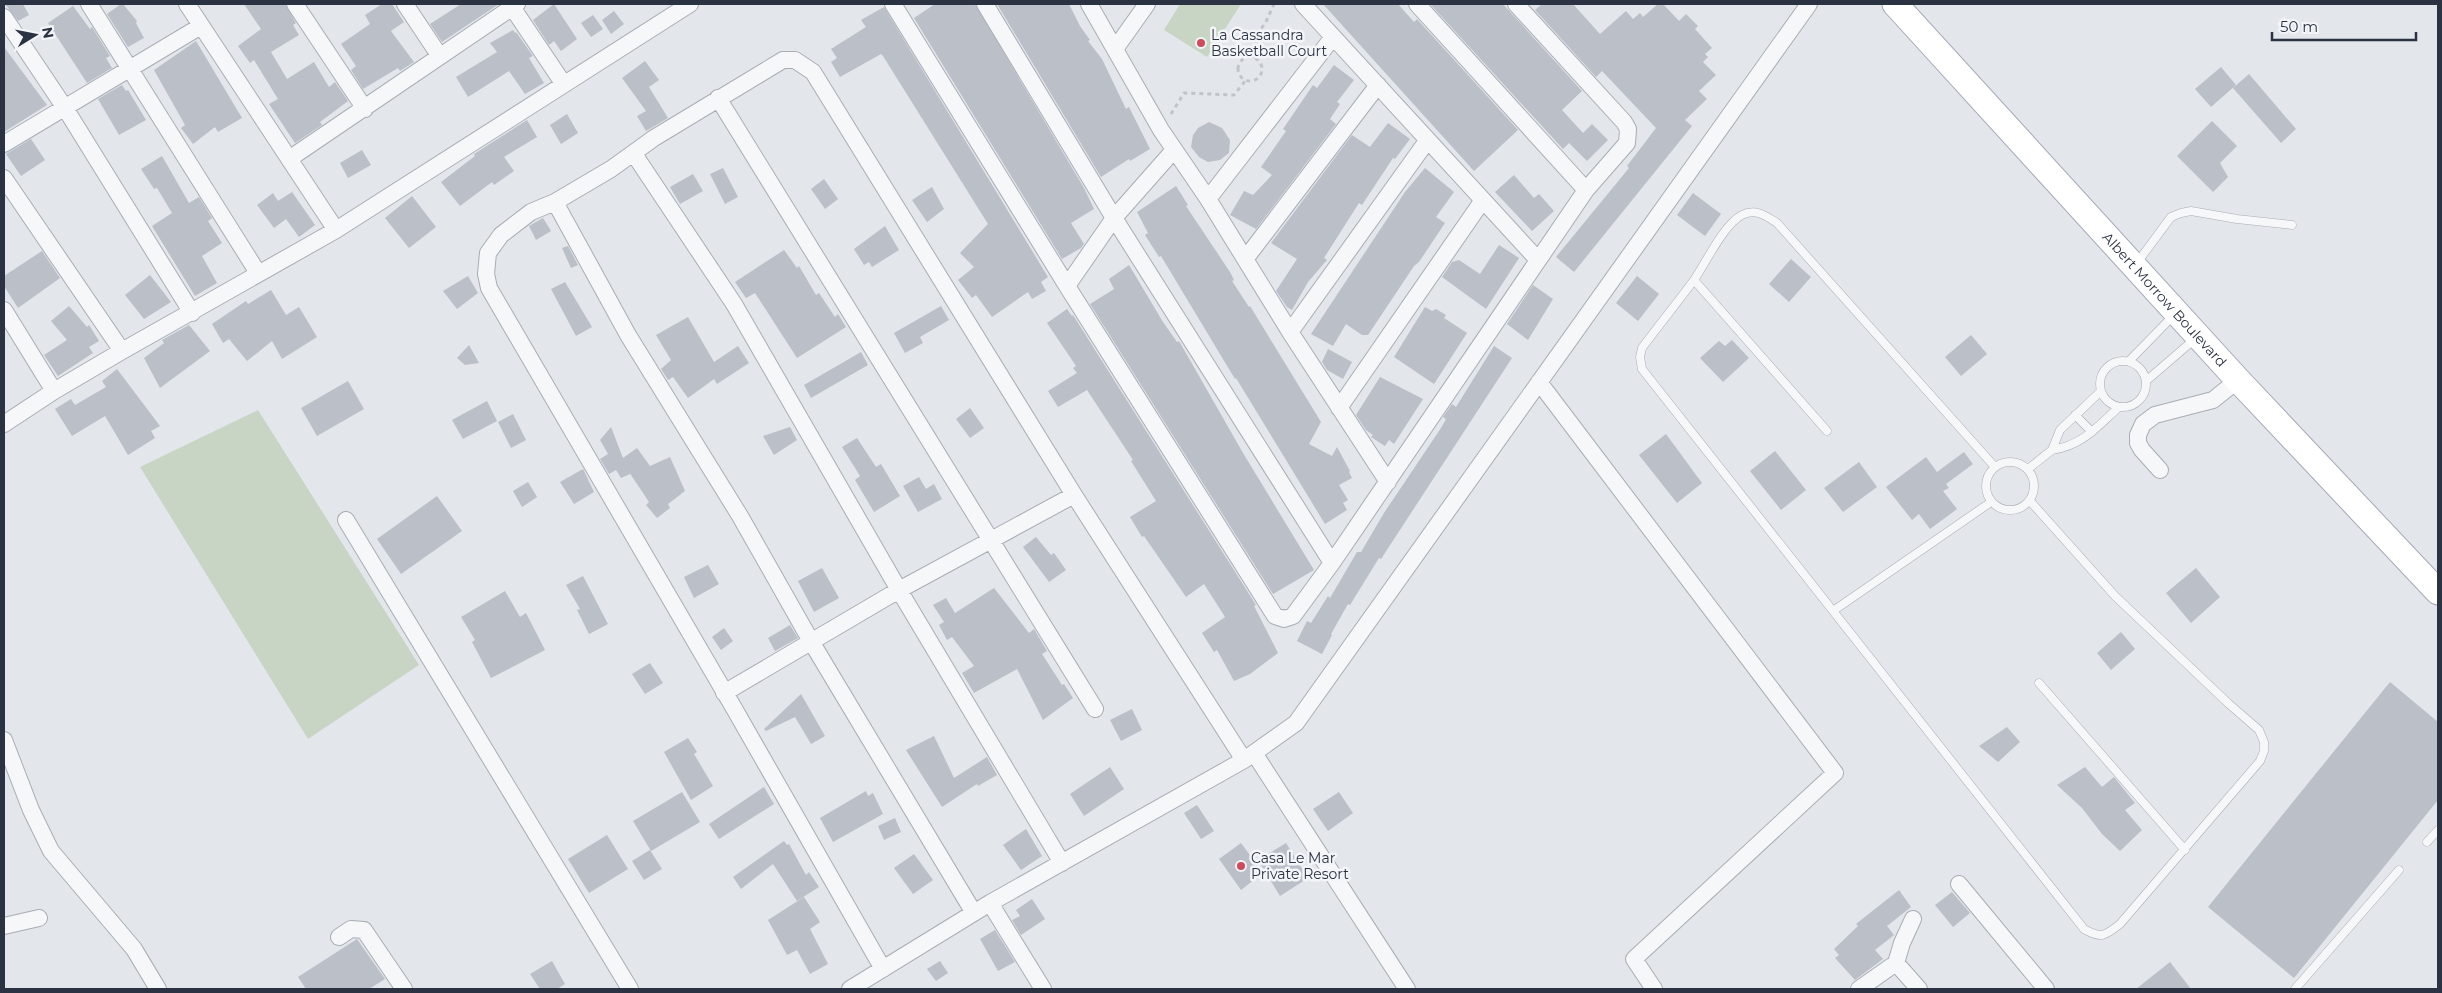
<svg xmlns="http://www.w3.org/2000/svg" width="2442" height="993" font-family="Montserrat,sans-serif">
	<style>
		.green { fill: #c8d5c4 }
		.building { fill: #babfc8 }
		.lines { fill: none; stroke-linecap: round; stroke-linejoin: round }
		.service-casing { stroke: #a8adb5; stroke-width: 9 }
		.minor-casing { stroke: #a8adb5; stroke-width: 18 }
		.primary-casing { stroke: #a2aab7; stroke-width: 27 }
		.path { stroke: #c1c4ca; stroke-width: 3; stroke-dasharray: 4 4; stroke-linecap: butt }
		.service { stroke: #f6f7f9; stroke-width: 8 }
		.minor { stroke: #f6f7f9; stroke-width: 16 }
		.primary { stroke: #fff; stroke-width: 25 }
		.poi-dot { fill: #ce4a5c; stroke: #f3f5f8; stroke-width: 2 }
		.labels { text-anchor: middle; dominant-baseline: central; stroke-width: 5; stroke-linejoin: round; paint-order: stroke }
		.poi-label { font-size: 14px; fill: #2b3343; stroke: #f3f5f8; text-anchor: start }
		.street-label { font-size: 14px; fill: #2b3343; stroke: #f3f5f8 }
	</style>
	<rect width="100%" height="100%" fill="#e3e6eb"/>
	<path class="green" d="M1180,4h61l-34,53 -43,-27z
		M258,410l161,255 -111,74 -168,-272z"/>
	<path class="building" d="M5,4h18l6,11 -11,6z
		M121,4h2l14,17 -1,2 8,15 -16,9 -21,-33z
		M244,4h41l11,19 -3,2 6,10 -28,17 16,27 27,-17 15,25 6,-5 13,19 -28,21 2,3 -27,18 -26,-39 9,-5 -24,-39 -4,3 -12,-17 23,-17z
		M382,4h10l12,18 -13,9 23,31 -14,9 -2,-3 -35,21 -12,-19 5,-4 -15,-22 29,-20 -5,-9z
		M461,4h38l-57,38 -12,-18z
		M554,4l23,35 -16,12 -7,-10 -5,4 -16,-25z
		M935,4h40l109,184 10,21 -23,14 13,21 -3,4 -19,11 -148,-241z
		M997,4h72l11,22 10,14 -2,1 14,18 24,50 3,-2 21,42 -20,12 -1,-2 -28,18z
		M1323,4h75l16,18 3,-3 101,111 -44,41z
		M1433,4h70l79,87 -20,19 21,23 9,-9 16,16 -21,21 -18,-18 -6,6 -132,-144z
		M1542,4h31l27,30 26,-23 7,8 7,-6 3,4 15,-13h5l16,17 7,-7 12,12 -3,3 17,19 -7,6 3,3 -5,5 13,13 -17,16 8,8 -22,21 7,6 -118,146 -18,-15 73,-89 -2,-2 29,-38 -54,-57 -6,6 -61,-67z
		M73,6l17,23 2,-2 18,29 -4,2 6,10 -25,15 -39,-60z
		M884,7l164,270 -7,5 5,9 -14,8 -4,-7 -36,25 -16,-22 -4,3 -14,-18 16,-13 -14,-14 28,-29 -105,-168 -2,-2 -41,23 -9,-15 6,-4 -6,-9 35,-22 -5,-7z
		M614,11l10,13 -13,10 -9,-14z
		M593,15l10,14 -12,8 -10,-14z
		M513,30l2,3 1,-1 17,24 -4,2 15,25 -19,11 -16,-23 -41,26 -12,-20 41,-25 -7,-9z
		M196,41l46,77 -24,14 -3,-5 -22,17 -12,-16 4,-3 -31,-55z
		M4,47l43,58 -43,27z
		M645,61l14,19 -10,7 19,31 -22,13 -9,-15 9,-5 -24,-33z
		M1334,65l20,15 -17,22 3,2 -10,15 6,5 -80,105 -26,-14 14,-24 9,4 19,-20 -11,-8 25,-36 -3,-2 30,-44 4,3z
		M2221,67l15,18 -25,22 -16,-18z
		M2249,74l47,55 -15,14 -48,-55z
		M122,85l4,6 2,-1 18,30 -27,15 -21,-36z
		M567,114l11,19 -17,11 -11,-19z
		M527,120l10,17 -33,20 10,14 -20,14 -2,-3 -32,24 -19,-24 34,-26 -1,-2z
		M2212,121l25,25 -17,17 8,14 -15,15 -36,-36z
		M1209,122l13,6 8,12 -1,13 -9,7 -12,2 -9,-5 -8,-10 2,-12 5,-7z
		M1388,123l22,16 -15,20 -2,-1 -31,47 -3,-2 -35,55 3,2 -19,22 -16,28 -5,-3 -11,-16 21,-32 -26,-16 81,-108 18,12z
		M31,139l14,21 -24,16 -15,-22z
		M362,150l9,15 -23,13 -8,-15z
		M162,156l27,47 10,-6 13,21 -4,3 14,22 -20,13 15,27 -22,13 -43,-70 20,-13 -15,-25 -3,1 -13,-20z
		M723,168l15,29 -13,7 -15,-30z
		M1425,168l29,24 -18,25 9,6 -26,39 -5,4 -46,69h-6l-16,-11 -13,22 -22,-12 94,-142z
		M693,174l10,17 -23,13 -10,-17z
		M1514,175l20,23 5,-4 15,17 -22,20 -37,-39z
		M824,179l14,20 -13,10 -14,-20z
		M1176,186l12,19 -2,1 44,66 4,8 -2,1 17,26 1,-1 71,116 -12,22 23,12 5,-9 13,24 -1,1 3,6 -13,7 9,15 -5,3 4,7 -22,14 -89,-146 -1,1 -74,-123 -2,1 -14,-22 3,-2 -11,-21z
		M932,187l12,22 -17,13 -15,-22z
		M292,192l23,33 -16,12 -13,-18 -12,9 -17,-23 16,-12 5,8z
		M1693,193l28,21 -16,22 -28,-21z
		M412,196l24,31 -27,21 -24,-30z
		M543,218l8,13 -15,9 -7,-14z
		M885,226l14,24 -27,17 -3,-5 -5,3 -10,-16z
		M1499,245l20,13 -33,51 -44,-32 10,-15 7,-2 21,14z
		M568,246l10,19 -7,3 -9,-20z
		M784,250l13,18 2,-2 17,29 3,-2 16,24 3,-3 8,13 -49,31 -42,-65 -9,5 -11,-16z
		M42,251l18,27 -42,30 -14,-22v-10z
		M1791,259l20,18 -22,25 -20,-18z
		M1129,265l34,57 14,20 2,-1 64,112 71,117 -41,24 -183,-290 24,-15 -5,-10z
		M150,275l21,27 -27,17 -19,-24z
		M468,276l10,17 -21,16 -14,-18z
		M1637,276l22,18 -21,27 -22,-18z
		M565,282l27,45 -16,9 -25,-47z
		M1533,285l20,14 -25,41 -21,-16z
		M271,290l15,25 13,-8 18,30 -35,22 -10,-18 -25,20 -18,-22 -6,4 -11,-19 34,-23 2,3z
		M69,306l18,21 2,-2 10,16 -10,6 4,6 -35,23 -14,-21 23,-15 -16,-19z
		M941,306l8,14 -29,17 3,6 -18,10 -11,-20z
		M1425,307l7,4 4,-2 10,6 -2,3 23,15 -33,51 -40,-27z
		M1067,309l5,7 1,-1 183,290 -2,1 24,47 -28,21 -16,7 -17,-31 -3,2 -12,-19 23,-16 -21,-33 -18,13 -42,-61 -2,1 -12,-20 26,-16 -25,-40 2,-1 -46,-70 -29,17 -10,-16 29,-18 -4,-5 3,-2 -29,-43z
		M688,317l26,45 24,-16 11,17 -32,21 -3,-5 -26,19 -15,-21 -5,3 -7,-11 10,-9 -15,-25z
		M189,325l21,26 -50,37 -16,-30 20,-15 -2,-3z
		M1971,335l16,19 -26,22 -16,-19z
		M1732,340l17,18 -26,24 -23,-24 19,-17 6,5z
		M469,345l10,18 -14,2 -8,-7z
		M1494,346l18,12 -131,201 -2,-1 -29,47 -2,-1 -17,30 1,1 -10,19 -25,-13 10,-20 4,2 17,-27 2,2 27,-46h4l23,-39 57,-85 5,-9 -3,-2 9,-13 4,3z
		M1328,349l24,13 -9,17 -16,-9 -5,-8z
		M861,352l7,13 -57,33 -7,-13z
		M117,369l43,57 -9,5 4,7 -27,17 -23,-39 -33,20 -17,-27 16,-10 4,6 31,-18 -4,-6z
		M1380,377l43,22 -29,45 -5,-4 -4,6 -14,-9 2,-2 -7,-5 -10,-15z
		M348,381l16,28 -47,27 -16,-28z
		M487,401l10,20 -34,18 -11,-19z
		M970,408l14,20 -14,10 -14,-19z
		M513,414l13,26 -15,8 -13,-26z
		M611,427l12,31 14,-10 13,18 20,-9 15,34 -17,13 2,4 -13,10 -11,-13 3,-3 -20,-30 1,2 -9,4 -5,-8 -7,4 -9,-15 8,-5 -8,-14z
		M790,427l7,13 -23,15 -11,-19z
		M1666,434l36,49 -25,20 -38,-48z
		M857,438l19,29 5,-3 19,32 -26,16 -19,-32 5,-4 -18,-29z
		M1775,451l31,39 -25,20 -31,-39z
		M1964,452l9,12 -27,20 3,4 -6,3 14,18 -27,20 -11,-15 -7,6 -26,-33 40,-30 11,15z
		M1859,462l18,25 -34,25 -19,-24z
		M583,469l11,23 -20,12 -14,-22z
		M919,477l7,12 8,-5 8,15 -24,13 -15,-26z
		M528,482l9,15 -15,10 -9,-16z
		M437,496l25,35 -61,43 -24,-35z
		M1036,537l15,18 3,-2 12,17 -17,12 -26,-35z
		M708,565l11,19 -25,14 -10,-21z
		M822,568l17,30 -25,14 -16,-31z
		M2196,568l24,29 -29,26 -25,-30z
		M583,576l25,48 -19,10 -12,-24 3,-1 -14,-24z
		M994,588l35,45 5,-4 13,22 -5,3 20,31 2,-1 9,14 -30,22 -26,-51 -43,24 -12,-20 12,-7 -22,-29 -5,3 -8,-15 5,-3 -11,-17 13,-7 9,15z
		M505,591l15,26 6,-4 19,37 -54,28 -19,-36 3,-2 -14,-23z
		M790,625l8,13 -23,13 -7,-13z
		M724,628l9,13 -12,9 -9,-13z
		M2121,632l14,17 -24,21 -14,-17z
		M650,663l13,20 -18,11 -13,-20z
		M2390,682l48,40v78l-144,178 -86,-71z
		M801,694l24,42 -14,8 -16,-27 -29,14 -2,-2z
		M1132,709l10,21 -21,11 -11,-21z
		M2007,727l13,15 -22,20 -19,-16z
		M934,736l20,42 33,-21 10,18 -19,11 -1,-2 -35,23 -36,-57z
		M688,738l9,14 -3,2 19,32 -22,14 -27,-48z
		M1110,767l14,22 -40,27 -14,-22z
		M2085,767l17,20 12,-10 21,26 -10,7 17,20 -22,21 -18,-17 -20,-26 -25,-23z
		M764,787l10,17 -55,35 -10,-15z
		M866,791l2,5 5,-3 10,21 -50,28 -13,-24z
		M682,792l18,30 -49,29 -18,-30z
		M1339,792l14,21 -25,18 -15,-22z
		M1197,805l17,26 -13,8 -17,-26z
		M895,818l6,14 -17,8 -6,-14z
		M1026,829l16,27 -21,14 -18,-25z
		M607,835l21,34 -39,24 -21,-34z
		M784,841l3,4 2,-1 17,31 3,-3 10,15 -22,14 -24,-37 -32,25 -8,-12z
		M1241,843l22,30 -22,17 -22,-31z
		M1286,843l22,35 -28,18 -22,-36z
		M650,850l12,19 -18,11 -12,-19z
		M914,854l19,26 -20,14 -19,-26z
		M1899,890l12,17 -24,19 7,9 -19,15 8,9 -28,21 -20,-22 4,-3 -5,-6 24,-23 -2,-2z
		M1952,892l18,21 -17,14 -18,-22z
		M804,897l16,25 -10,7 18,35 -18,10 -13,-24 -10,5 -19,-35z
		M1032,899l13,20 -24,16 -9,-15 8,-4 -4,-6z
		M995,930l20,32 -17,9 -18,-32z
		M357,939l28,40 -16,10h-63l-8,-12z
		M552,961l13,23 -8,5h-17l-10,-15z
		M940,961l8,12 -12,8 -9,-12z
		M2170,962l21,27h-55z"/>
	<g class="lines">
		<defs>
			<path id="service" d="M2137,263l34,-46 10,-4 10,-2 46,8 55,6
				M1694,280l133,151
				M2129,361l46,-47
				M2100 384a23 23 0 1 1 46 0a23 23 0 1 1-46 0Z
				M2146,381l50,-43
				M2075,415l17,17
				M2052,450c31,-5 45,-23 67,-43
				M1986 486a24 24 0 1 1 48 0a24 24 0 1 1-48 0Z
				M1995,467l-218,-244c-11,-7 -21,-15 -35,-8 -19,10 -36,48 -48,65 -17,23 -35,45 -52,68l-2,9 2,12 442,560c17,10 21,7 36,-5l140,-163 4,-10v-9l-5,-12 -30,-26 -114,-108 -85,-95
				M2028,469l24,-19 8,-20 41,-39
				M1833,611l158,-109
				M2039,683l146,167
				M2427,842l11,-12
				M2295,989l104,-119"/>
			<path id="minor" d="M89,4l169,269
				M187,4l149,226
				M295,4l70,105
				M405,4l34,51
				M510,4l53,79
				M893,4l174,282 208,330 9,3 9,-3 39,-53 254,-373 41,-47 1,-14 -4,-7 -108,-118
				M985,4l129,214 218,345
				M1089,4l72,126 47,69 82,133 98,150
				M1303,4l235,256
				M1417,4l169,186
				M4,17l61,91 127,205
				M1115,49l32,-45
				M718,98l377,611
				M4,144l197,-118
				M634,154l100,150 165,286 163,273
				M289,159l228,-155
				M4,178l118,173
				M1208,199l125,-162
				M555,202l73,133 112,181 72,127 162,270
				M1246,258l132,-173
				M1067,286l47,-68 60,-68
				M4,310l50,81
				M1290,332l137,-191
				M1539,382l296,391 -201,186 20,30
				M1339,408l144,-208
				M4,424l50,-33 68,-40 214,-121 354,-226
				M2160,470l-18,-20 -4,-7v-8l5,-11 12,-9 58,-15 25,-20
				M346,520l284,469
				M724,693l175,-103 175,-95
				M4,740l27,70 20,41 83,98 24,40
				M1254,753l153,236
				M1959,884l87,105
				M990,903l53,86
				M4,926l35,-8
				M339,937l12,-8 13,1 40,59
				M1896,963l6,-20 11,-24
				M883,969l-148,-259 -246,-422 -3,-14 2,-21 13,-18 30,-23 24,-10 56,-33 43,-31 129,-78h12l18,12 261,423 170,265
				M850,989l140,-86 254,-143 52,-37 513,-719
				M1859,989l37,-26 23,26"/>
			<g id="primary">
				<path id="s1" d="M1895,4l343,376 200,212"/>
			</g>
		</defs>
		<use href="#service" class="service-casing"/>
		<use href="#minor" class="minor-casing"/>
		<use href="#primary" class="primary-casing"/>
		<path class="path" d="M1238 69a12 12 0 1 1 24 0a12 12 0 1 1-24 0Z
			M1253,58l3,-24 9,-10 9,-20
			M1171,114l13,-21 50,2 12,-15"/>
		<use href="#service" class="service"/>
		<use href="#minor" class="minor"/>
		<use href="#primary" class="primary"/>
	</g>
	<g class="poi-dot">
		<circle cx="1201" cy="43" r="5"/>
		<circle cx="1241" cy="866" r="5"/>
	</g>
	<g class="labels">
		<g class="poi-label">
			<text x="1211" y="35">La Cassandra<tspan x="1211" dy="16">Basketball Court</tspan></text>
			<text x="1251" y="858">Casa Le Mar<tspan x="1251" dy="16">Private Resort</tspan></text>
		</g>
		<g class="street-label">
			<text stroke="none"><textPath href="#s1" startOffset="400">Albert Morrow Boulevard</textPath></text>
		</g>
	</g>
	<rect width="2442" height="993" fill="none" stroke="#2b3343" stroke-width="10"/>
	<g transform="translate(35 35) rotate(80)" stroke="#f3f5f8" stroke-width="4" paint-order="stroke">
	<path d="M0-4L9 19L0 12L-9 19Z" fill="#2b3343"/>
	<text y="-8" font-size="14" font-weight="bold" text-anchor="middle" fill="#2b3343">N</text>
	</g>
	<path d="M2272 32v8h144v-8" fill="none" stroke="#2b3343" stroke-width="2.5"/>
	<text x="2280" y="32" font-size="15" fill="#2b3343" stroke="#f3f5f8" stroke-width="4" paint-order="stroke">50 m</text>
</svg>
